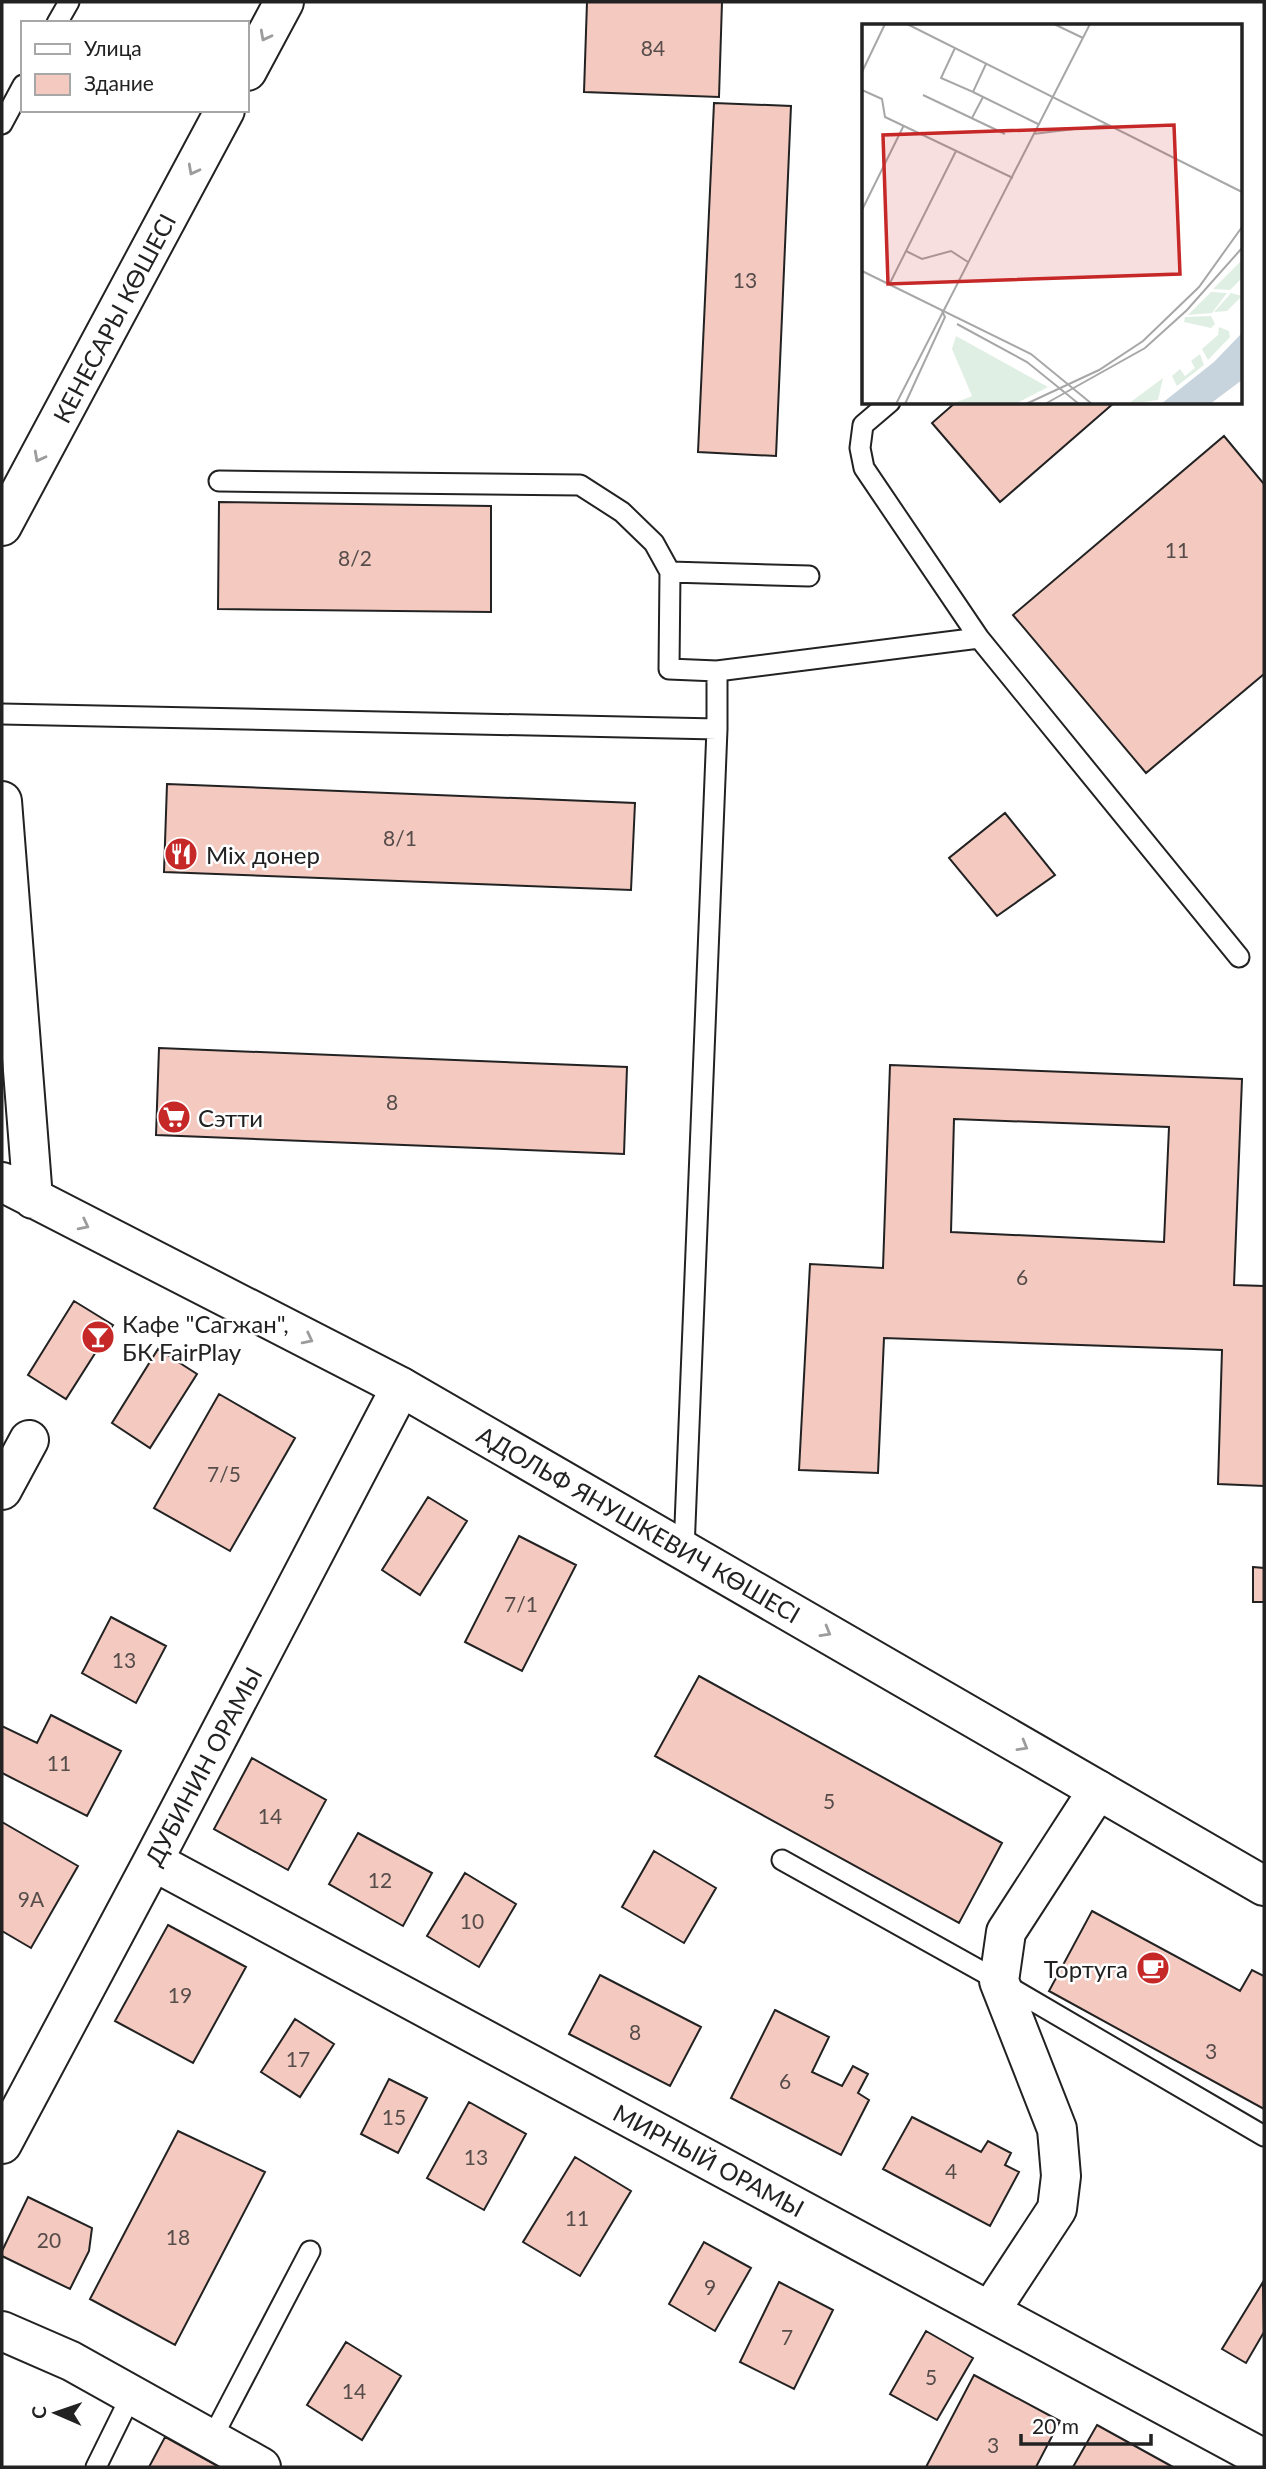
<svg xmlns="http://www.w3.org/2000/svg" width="1266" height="2469" font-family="Lato,sans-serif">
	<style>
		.building { fill: #f3c9c0; stroke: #222; stroke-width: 2; fill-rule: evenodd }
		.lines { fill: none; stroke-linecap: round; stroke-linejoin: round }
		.service-casing { stroke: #222; stroke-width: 23 }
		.minor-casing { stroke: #222; stroke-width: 42 }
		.tertiary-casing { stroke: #222; stroke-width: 42 }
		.secondary-casing { stroke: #222; stroke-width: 42 }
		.service { stroke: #fff; stroke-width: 19 }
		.minor { stroke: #fff; stroke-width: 38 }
		.tertiary { stroke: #fff; stroke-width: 38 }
		.secondary { stroke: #fff; stroke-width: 38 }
		.oneway { stroke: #9c9c9c }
		.labels { text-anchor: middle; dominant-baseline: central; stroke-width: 5; stroke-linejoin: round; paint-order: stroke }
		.number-label { font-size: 21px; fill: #564c4a }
		.street-label { font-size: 24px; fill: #222; stroke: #fff }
		.poi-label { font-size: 24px; fill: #222; stroke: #fff; text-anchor: start }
		.inset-road { fill: none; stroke: #a7a7a7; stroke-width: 2 }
		.view { fill: #c62828; fill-opacity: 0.15; stroke: #c62828; stroke-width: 3.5 }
		.inset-edge { fill: none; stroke: #222; stroke-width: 3.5 }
	</style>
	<rect width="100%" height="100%" fill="#fff"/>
	<path class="building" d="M587,2h135l-3,95 -135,-5z
		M714,103l77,3 -15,350 -78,-4z
		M956,402h159l-115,100 -68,-79z
		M1224,436l40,48v190l-118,99 -133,-158z
		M219,502l272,4v106l-273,-3z
		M167,784l468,19 -4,87 -467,-18z
		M1005,813l50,62 -58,41 -48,-58z
		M159,1048l468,19 -3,87 -468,-19z
		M890,1065l352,14 -8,206 30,1v200l-46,-2 4,-134 -338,-12 -6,135 -79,-3 11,-206 73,4zM954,1119l215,8 -5,115 -213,-10z
		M74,1301l39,24 -47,74 -38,-24z
		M158,1349l39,25 -47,74 -38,-25z
		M219,1394l76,44 -65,113 -76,-43z
		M428,1497l39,24 -47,74 -38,-25z
		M519,1536l57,29 -54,106 -57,-29z
		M1253,1567l11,1v34h-11z
		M111,1617l55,29 -30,57 -54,-30z
		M699,1676l303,167 -43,80 -304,-167z
		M51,1715l70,36 -34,65 -85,-43v-47l35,17z
		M252,1758l74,42 -38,70 -74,-41z
		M2,1822l76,44 -47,82 -29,-17z
		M358,1833l74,40 -29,53 -74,-42z
		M654,1851l62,37 -32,55 -62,-36z
		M465,1873l51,31 -37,63 -52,-31z
		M1092,1911l148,80 12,-21 12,6v133l-215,-118z
		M168,1925l78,42 -53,96 -78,-42z
		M600,1975l101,52 -31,59 -101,-52z
		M775,2010l54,27 -17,35 30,14 11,-20 15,8 -10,19 11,7 -28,55 -110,-57z
		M295,2019l39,25 -34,53 -39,-25z
		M389,2079l38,19 -29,55 -37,-19z
		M469,2102l57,32 -42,76 -57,-32z
		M912,2117l69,35 7,-11 23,12 -6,12 14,7 -29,54 -107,-57z
		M178,2131l87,41 -90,173 -85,-46z
		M575,2157l56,34 -51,85 -57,-34z
		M28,2197l64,31 -3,23 -19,38 -68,-33v-5z
		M704,2242l47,26 -36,63 -46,-27z
		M779,2282l54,28 -39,79 -54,-27z
		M1263,2282l1,50 -18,31 -24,-14z
		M926,2331l47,27 -36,62 -47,-26z
		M346,2342l55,34 -39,64 -55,-35z
		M974,2375l86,46 -24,46h-110z
		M1097,2425l76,42h-100z
		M165,2437l54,30h-70z"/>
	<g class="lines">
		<defs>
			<path id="service" d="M57,23l12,-21
				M2,124l21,-39
				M219,481l361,4 42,27 32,31 16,29 -1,97 48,2v58
				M670,572l139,4
				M979,638l260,319
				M717,671l262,-33 -115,-170 -4,-20 3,-23 27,-23
				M2,714l715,15 -33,821
				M782,1860l217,121 265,155
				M211,2440l99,-189
				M96,2467l35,-71"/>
			<path id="minor" d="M2,1490l27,-50
				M153,1861l1111,598
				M2,2144l151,-283 248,-474
				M990,2311l67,-102 4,-33 -4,-47 -58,-148 7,-49 92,-142
				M2,2331l69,30 190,106"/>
			<path id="tertiary" d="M2,801l31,398
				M2,1182l399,205 863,499"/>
			<path id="secondary" d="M247,71l37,-69
				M2,526l223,-416"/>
		</defs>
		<use href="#service" class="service-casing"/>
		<use href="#minor" class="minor-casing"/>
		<use href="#tertiary" class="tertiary-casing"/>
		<use href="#secondary" class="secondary-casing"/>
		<use href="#service" class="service"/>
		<use href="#minor" class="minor"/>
		<use href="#tertiary" class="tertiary"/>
		<use href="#secondary" class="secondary"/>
	</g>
	<defs><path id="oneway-chevron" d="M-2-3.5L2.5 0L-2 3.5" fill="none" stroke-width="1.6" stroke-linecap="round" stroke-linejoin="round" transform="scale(1.75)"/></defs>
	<g class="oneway">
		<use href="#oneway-chevron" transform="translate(265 36) rotate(118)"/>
		<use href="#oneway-chevron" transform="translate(193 170) rotate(118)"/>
		<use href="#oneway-chevron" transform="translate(39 457) rotate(118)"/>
		<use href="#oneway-chevron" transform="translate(84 1225) rotate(27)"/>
		<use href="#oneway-chevron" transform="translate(308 1339) rotate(27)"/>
		<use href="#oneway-chevron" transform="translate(826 1632) rotate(30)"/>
		<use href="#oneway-chevron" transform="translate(1023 1746) rotate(30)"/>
	</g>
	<defs>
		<symbol id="restaurant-disc" viewBox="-11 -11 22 22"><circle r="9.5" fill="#c62828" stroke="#fff"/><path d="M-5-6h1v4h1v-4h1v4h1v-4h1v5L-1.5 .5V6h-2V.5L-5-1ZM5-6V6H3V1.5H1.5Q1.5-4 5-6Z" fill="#fff"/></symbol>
		<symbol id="supermarket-disc" viewBox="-11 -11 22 22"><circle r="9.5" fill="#c62828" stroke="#fff"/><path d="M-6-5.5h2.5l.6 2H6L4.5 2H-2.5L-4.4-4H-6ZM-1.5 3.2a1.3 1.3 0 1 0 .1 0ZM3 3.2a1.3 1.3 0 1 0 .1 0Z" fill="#fff"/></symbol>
		<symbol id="bar-disc" viewBox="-11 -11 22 22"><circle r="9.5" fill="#c62828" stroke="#fff"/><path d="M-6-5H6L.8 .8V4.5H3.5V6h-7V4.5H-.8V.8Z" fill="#fff"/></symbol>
		<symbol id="cafe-disc" viewBox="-11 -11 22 22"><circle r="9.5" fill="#c62828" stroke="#fff"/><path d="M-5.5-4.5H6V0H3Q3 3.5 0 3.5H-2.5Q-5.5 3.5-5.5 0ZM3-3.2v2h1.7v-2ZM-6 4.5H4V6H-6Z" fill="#fff"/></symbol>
	</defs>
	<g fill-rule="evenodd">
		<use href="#restaurant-disc" x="162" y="835" width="38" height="38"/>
		<use href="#supermarket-disc" x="155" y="1098" width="38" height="38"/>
		<use href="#bar-disc" x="79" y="1318" width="38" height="38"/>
		<use href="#cafe-disc" x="1134" y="1949" width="38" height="38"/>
	</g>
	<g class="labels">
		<g class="number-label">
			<text x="653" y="47">84</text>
			<text x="745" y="279">13</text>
			<text x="1177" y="549">11</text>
			<text x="355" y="557">8/2</text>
			<text x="400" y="837">8/1</text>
			<text x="392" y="1101">8</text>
			<text x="1022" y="1276">6</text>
			<text x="224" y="1473">7/5</text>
			<text x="521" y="1603">7/1</text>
			<text x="124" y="1659">13</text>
			<text x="59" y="1762">11</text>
			<text x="829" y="1800">5</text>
			<text x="270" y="1815">14</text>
			<text x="380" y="1879">12</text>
			<text x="31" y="1898">9А</text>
			<text x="472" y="1920">10</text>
			<text x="180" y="1994">19</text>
			<text x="635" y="2031">8</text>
			<text x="1211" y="2050">3</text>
			<text x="298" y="2058">17</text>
			<text x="785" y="2080">6</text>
			<text x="394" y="2116">15</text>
			<text x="476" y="2156">13</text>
			<text x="951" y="2170">4</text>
			<text x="577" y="2217">11</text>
			<text x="178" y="2236">18</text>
			<text x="49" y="2239">20</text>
			<text x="710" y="2286">9</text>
			<text x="787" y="2336">7</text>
			<text x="931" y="2376">5</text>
			<text x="354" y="2390">14</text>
			<text x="993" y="2444">3</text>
		</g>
		<g class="street-label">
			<text transform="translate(114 318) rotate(-62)">КЕНЕСАРЫ КӨШЕСІ</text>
			<text transform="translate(639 1524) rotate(30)">АДОЛЬФ ЯНУШКЕВИЧ КӨШЕСІ</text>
			<text transform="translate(203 1766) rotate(-62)">ДУБИНИН ОРАМЫ</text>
			<text transform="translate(709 2160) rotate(28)">МИРНЫЙ ОРАМЫ</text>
		</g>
		<g class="poi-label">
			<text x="206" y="854">Mix донер</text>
			<text x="198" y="1117">Сэтти</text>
			<text x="122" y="1323">Кафе "Сагжан",<tspan x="122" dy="28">БК FairPlay</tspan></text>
			<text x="1128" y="1968" text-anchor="end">Тортуга</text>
		</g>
	</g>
	<g transform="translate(862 24)">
		<rect width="380" height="380" fill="#fff"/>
		<path d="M380,236v18l-12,12 -17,-1zM349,268l16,1 -15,20 -24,2zM369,269l11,3 -15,15 -13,1zM349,292l4,8 -4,4 -27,-6 1,-5zM357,303l10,4 1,6 -22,23 -6,-11 16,-14zM94,312l92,51 -33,17h-63l20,-8 -20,-47zM338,330l4,11 -27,21 -5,-10 8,-7 5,7 10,-8 -4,-7zM301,354l-5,22 -30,4z" fill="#e0efe3"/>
		<path d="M380,309v47l-32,24h-49l53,-42z" fill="#c7d3dd"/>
		<path class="inset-road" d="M45,0l335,168M192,0l29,14M93,24l-14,30 32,14 13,-28M0,48l23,-48M0,66l20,9 3,18 128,61M111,68l65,32M61,71l82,39M110,94l11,-21M171,110l75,-9M0,186l42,-85M44,227l16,8 29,-8 17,11M0,247l169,83 61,50M27,261l67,-134M95,300l70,38 52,42M34,380l194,-380M43,380l40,-87 -3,-6M164,380l73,-34 44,-29 56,-54 43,-60M183,380l100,-56 42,-38 55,-62"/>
		<path class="view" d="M312,101l6,149 -292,10 -5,-149z"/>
		<rect width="380" height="380" class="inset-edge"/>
	</g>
	<rect width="1266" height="2469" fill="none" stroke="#222222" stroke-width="7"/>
	<rect x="21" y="21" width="228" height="91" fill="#ffffff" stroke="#a7a7a7" stroke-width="2"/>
	<rect x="35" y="44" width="35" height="10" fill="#ffffff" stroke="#a7a7a7" stroke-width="2"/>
	<text x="84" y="56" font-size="21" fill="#222222">Улица</text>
	<rect x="35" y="74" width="35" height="21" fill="#f3c9c0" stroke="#a7a7a7" stroke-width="2"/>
	<text x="84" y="91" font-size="21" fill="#222222">Здание</text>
	<g transform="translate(56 2413) rotate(272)" stroke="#ffffff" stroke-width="5" paint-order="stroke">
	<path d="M0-5L12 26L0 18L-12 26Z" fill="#222222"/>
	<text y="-10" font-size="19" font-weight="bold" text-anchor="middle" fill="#222222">С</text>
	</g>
	<path d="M1021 2434v10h130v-10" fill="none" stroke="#222222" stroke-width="3.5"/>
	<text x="1032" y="2434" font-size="21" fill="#222222" stroke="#ffffff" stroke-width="5" paint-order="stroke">20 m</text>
</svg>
